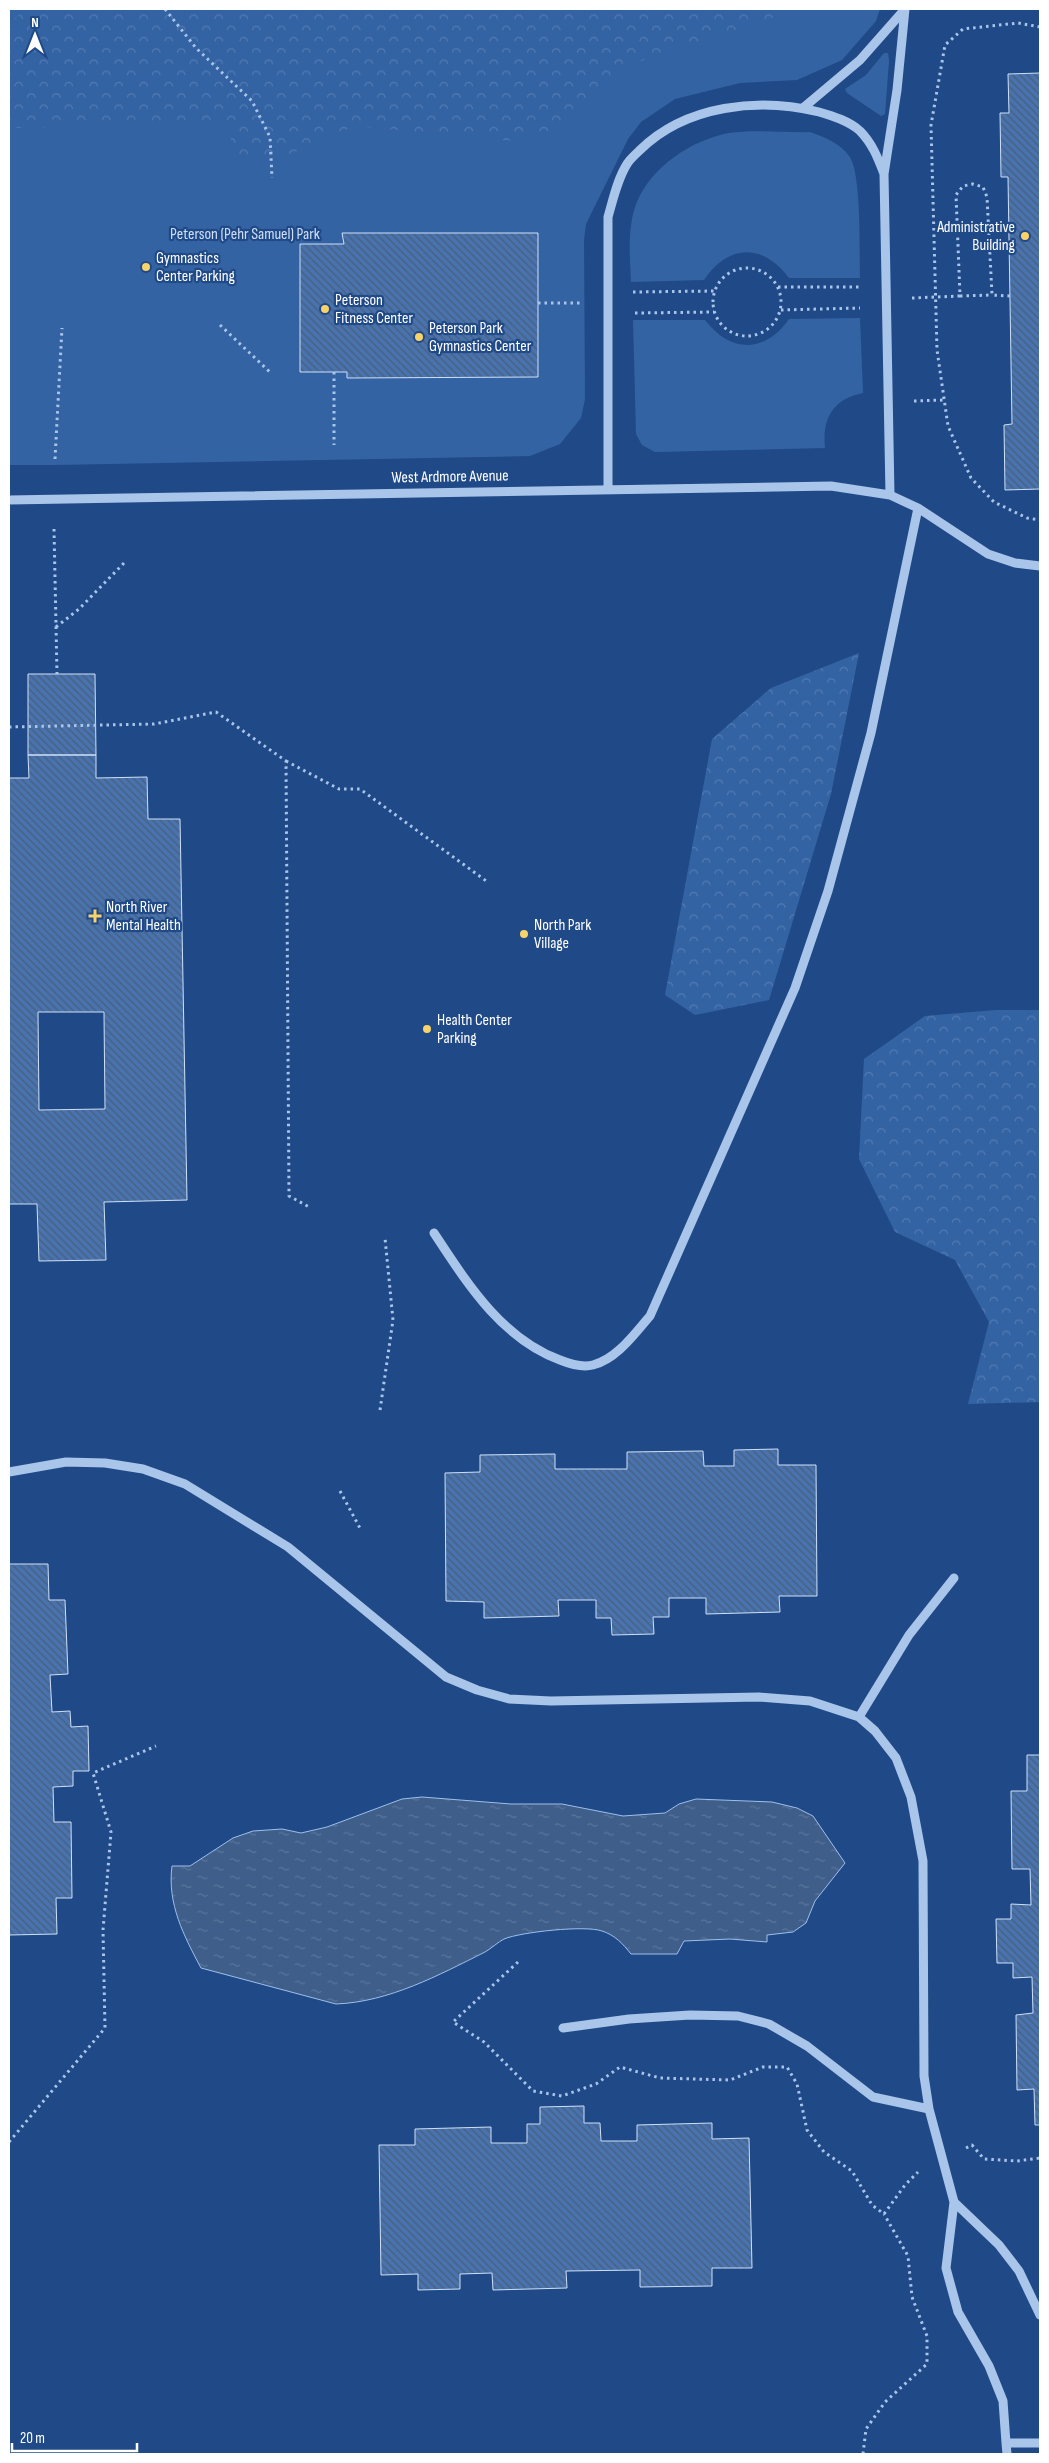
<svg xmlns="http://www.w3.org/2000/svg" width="1049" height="2463" font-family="'Sofia Sans Condensed',sans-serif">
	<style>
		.green { fill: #3463a4 }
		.forest { fill: url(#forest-crowns) }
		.water { fill: url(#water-ripples); stroke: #9dbfec }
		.building { fill: url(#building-back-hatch); stroke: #cee0f8; fill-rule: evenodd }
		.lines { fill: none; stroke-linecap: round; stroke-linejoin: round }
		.path { stroke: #aac5ea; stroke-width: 3; stroke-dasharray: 2.5 4; stroke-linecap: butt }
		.minor { stroke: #aac5ea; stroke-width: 9 }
		.poi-dot { fill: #f8d36a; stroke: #204a87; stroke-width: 2 }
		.labels { text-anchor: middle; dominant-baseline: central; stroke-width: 4.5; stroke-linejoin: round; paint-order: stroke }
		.poi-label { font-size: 16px; fill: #fff; stroke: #204a87; text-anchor: start }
		.park-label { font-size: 16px; fill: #cee0f8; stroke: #204a87 }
		.street-label { font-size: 16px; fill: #fff; stroke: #204a87 }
	</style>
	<defs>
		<pattern id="forest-crowns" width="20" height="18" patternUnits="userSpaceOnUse" patternTransform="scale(1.25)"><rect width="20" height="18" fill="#3463a4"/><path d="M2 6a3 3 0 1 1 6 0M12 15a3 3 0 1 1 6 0" fill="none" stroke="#527ab2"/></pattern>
		<pattern id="water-ripples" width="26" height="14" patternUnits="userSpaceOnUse" patternTransform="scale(1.25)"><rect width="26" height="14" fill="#3f5e8a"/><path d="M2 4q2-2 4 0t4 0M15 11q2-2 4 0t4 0" fill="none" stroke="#5c769c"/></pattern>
		<pattern id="building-back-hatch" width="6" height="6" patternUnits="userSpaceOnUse" patternTransform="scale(1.25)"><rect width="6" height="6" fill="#4873af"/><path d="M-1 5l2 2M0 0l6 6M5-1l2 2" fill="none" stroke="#4a5e79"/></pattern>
	</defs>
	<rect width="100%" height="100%" fill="#204a87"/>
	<path class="green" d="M9,9h871l-4,12 -34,39 -45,20 -57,3 -65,16 -34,23 -13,17 -42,85 -2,16 1,159 -4,19 -21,26 -30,12 -476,9h-45z
		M884,53h4l1,8 -4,53 -4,2 -34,-23 -2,-4 21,-14z
		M810,132c14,5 30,11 39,24 13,16 10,98 11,122h-71c-26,-35 -61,-34 -85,2l-73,2c-1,-25 -4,-57 6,-80 15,-36 55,-62 92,-69 26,-4 55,0 81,-1z
		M860,318l3,75c-30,6 -41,25 -38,55l-170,4 -13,-7 -6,-11 -3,-114h72c25,33 60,34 84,-1z"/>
	<path class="forest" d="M26,9h773l-164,54 -89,70 -34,8 -157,-15 -74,32 -49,1 -2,-36 -221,5v-105z
		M859,653l-28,141 -62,206 -74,15 -30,-20 47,-256 59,-51z
		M996,1010h44v392l-72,2 21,-82 -34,-62 -60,-28 -36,-73 5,-100 61,-43z"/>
	<path class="water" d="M422,1797l89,7h51l61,12 42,-3 14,-9 17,-5 76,3 25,6 16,8 32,47 -30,38 -9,22 -13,9 -26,3v7l-37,-3 -46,2 -7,13h-46c-8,-10 -16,-19 -29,-23 -17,-6 -81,1 -98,8 -6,3 -12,9 -19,13 -46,23 -96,50 -149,52l-135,-36c-17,-32 -34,-64 -29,-102h18l43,-28 20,-7 29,-2 19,4 26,-6 75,-28z"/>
	<path class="building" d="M1040,73v416l-35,1 -1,-65 8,-1 -4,-247h-7l-1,-64h9l-1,-39z
		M342,233h196v144l-191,1v-6h-47v-128h44z
		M28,674h67l1,81h-68z
		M28,755h68v23l51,-1 1,42h32l7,381 -83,2 2,58 -67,1 -2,-57h-28v-426h20zM38,1012h66l1,97 -66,1z
		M778,1449v16h38l1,131h-38l1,16 -74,2v-16h-37v19h-16l1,17 -42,1 -1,-17h-15v-18h-38l1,16 -75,2v-16l-38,-1 -1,-128 35,-1v-17l75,-1v15h72v-17l76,-1 1,15h30v-16z
		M9,1564h39l1,36h16l3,74 -18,1 2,37 18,-1 1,16 17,-1 1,45h-16v15l-20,1 1,35h17l1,76h-16l1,36 -48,1z
		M1027,1755h13v370h-5l-1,-36 -17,1 -1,-75 17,-2 -1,-36 -19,1v-15h-16l-1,-44h15v-15l20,1 -1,-36h-18l-1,-78h16z
		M584,2106v17h16l1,18h36v-16l75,-2v16l37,-1 3,130h-40v18l-72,1v-17l-74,1 1,17 -74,2 -1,-17 -32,1v15l-42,1v-16l-37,1 -2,-130h36v-16l76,-2v16h36v-19h13v-17z"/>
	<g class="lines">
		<path class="path" d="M165,9l31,39 56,53 18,36 2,41
			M1040,27l-22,-4 -55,6 -18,16 -14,80 6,225 11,76 23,52 23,24 33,16 13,2
			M713 302a34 34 0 1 1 68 0a34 34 0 1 1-68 0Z
			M778,287h82
			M633,292l82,-1
			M960,296l32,-1
			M912,298l48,-2 -4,-101 7,-9 10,-2 10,3 4,10 5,98 18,1
			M538,303h43
			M781,310l79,-2
			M635,313l79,-1
			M220,325l52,49
			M334,372v73
			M914,401l30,-1
			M55,459l7,-131
			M54,529l3,145
			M56,627l23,-18 45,-46
			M9,727l145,-3 62,-12 70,49 3,435 22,12
			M286,761l53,28h21l129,94
			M380,1410l13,-90 -8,-82
			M340,1491l21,39
			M518,1962l-65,60 31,20 49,49 29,5 34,-12 24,-17 40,11 70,2 33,-13h24l10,17 10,46 17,22 28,19 20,34 12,9 21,-29 13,-13
			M9,2142l96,-114 -2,-98 8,-98 -18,-59 63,-27
			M966,2148l6,-3 12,14 33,2 23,-3
			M863,2454l3,-25 19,-27 42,-38v-28l-15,-39 -4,-41 -24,-42"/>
		<path class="minor" d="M803,108l57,-48 45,-51
			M884,174l13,-84 8,-81
			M608,489v-272c5,-17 9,-37 19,-53 3,-5 9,-10 13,-14 46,-45 119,-53 179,-38 14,4 30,9 41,19 12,12 18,27 24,43l6,321
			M9,500l822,-14 59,9 28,13 70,46 27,9 25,3
			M434,1233c33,50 67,105 126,127 10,4 22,8 33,5 24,-6 42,-32 57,-49l145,-328 33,-97 43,-158 47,-225
			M9,1472l57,-10 39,1 38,6 42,15 103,63 158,130 31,13 32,9 42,2 208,-4 51,4 49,16 16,14 21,27 15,39 12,64 1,215 5,33 25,93 -8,66 12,44 31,54 14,35 3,42
			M859,1717l50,-82 45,-57
			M563,2028l66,-9 61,-4 48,1 31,8 38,22 66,51 56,12
			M954,2202l45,43 20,26 21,44
			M1007,2454l-1,-11h34"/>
	</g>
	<g class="poi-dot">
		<circle cx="1025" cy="236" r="5"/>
		<circle cx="146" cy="267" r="5"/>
		<circle cx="325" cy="309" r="5"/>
		<circle cx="419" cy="337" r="5"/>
		<path d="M92.5 908.5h5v5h5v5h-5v5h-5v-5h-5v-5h5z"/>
		<circle cx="524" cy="934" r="5"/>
		<circle cx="427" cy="1029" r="5"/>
	</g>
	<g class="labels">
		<g class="poi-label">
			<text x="1015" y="227" text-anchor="end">Administrative<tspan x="1015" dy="18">Building</tspan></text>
			<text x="156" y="258">Gymnastics<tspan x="156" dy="18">Center Parking</tspan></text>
			<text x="335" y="300">Peterson<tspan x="335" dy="18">Fitness Center</tspan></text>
			<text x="429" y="328">Peterson Park<tspan x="429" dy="18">Gymnastics Center</tspan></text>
			<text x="106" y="907">North River<tspan x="106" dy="18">Mental Health</tspan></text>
			<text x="534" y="925">North Park<tspan x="534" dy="18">Village</tspan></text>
			<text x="437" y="1020">Health Center<tspan x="437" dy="18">Parking</tspan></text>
		</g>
		<g class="park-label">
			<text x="245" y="234">Peterson (Pehr Samuel) Park</text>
		</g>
		<g class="street-label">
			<text transform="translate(450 477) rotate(-1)">West Ardmore Avenue</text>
		</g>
	</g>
	<rect width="1049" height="2463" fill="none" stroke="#ffffff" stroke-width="20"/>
	<g transform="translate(35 35)" stroke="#204a87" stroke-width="4" paint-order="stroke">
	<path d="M0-4L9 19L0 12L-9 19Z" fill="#ffffff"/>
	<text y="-8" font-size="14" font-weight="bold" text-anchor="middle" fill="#ffffff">N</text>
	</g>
	<path d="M12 2443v8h125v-8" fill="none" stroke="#ffffff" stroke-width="2.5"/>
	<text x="20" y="2443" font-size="15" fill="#ffffff" stroke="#204a87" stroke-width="4" paint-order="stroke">20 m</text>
</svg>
